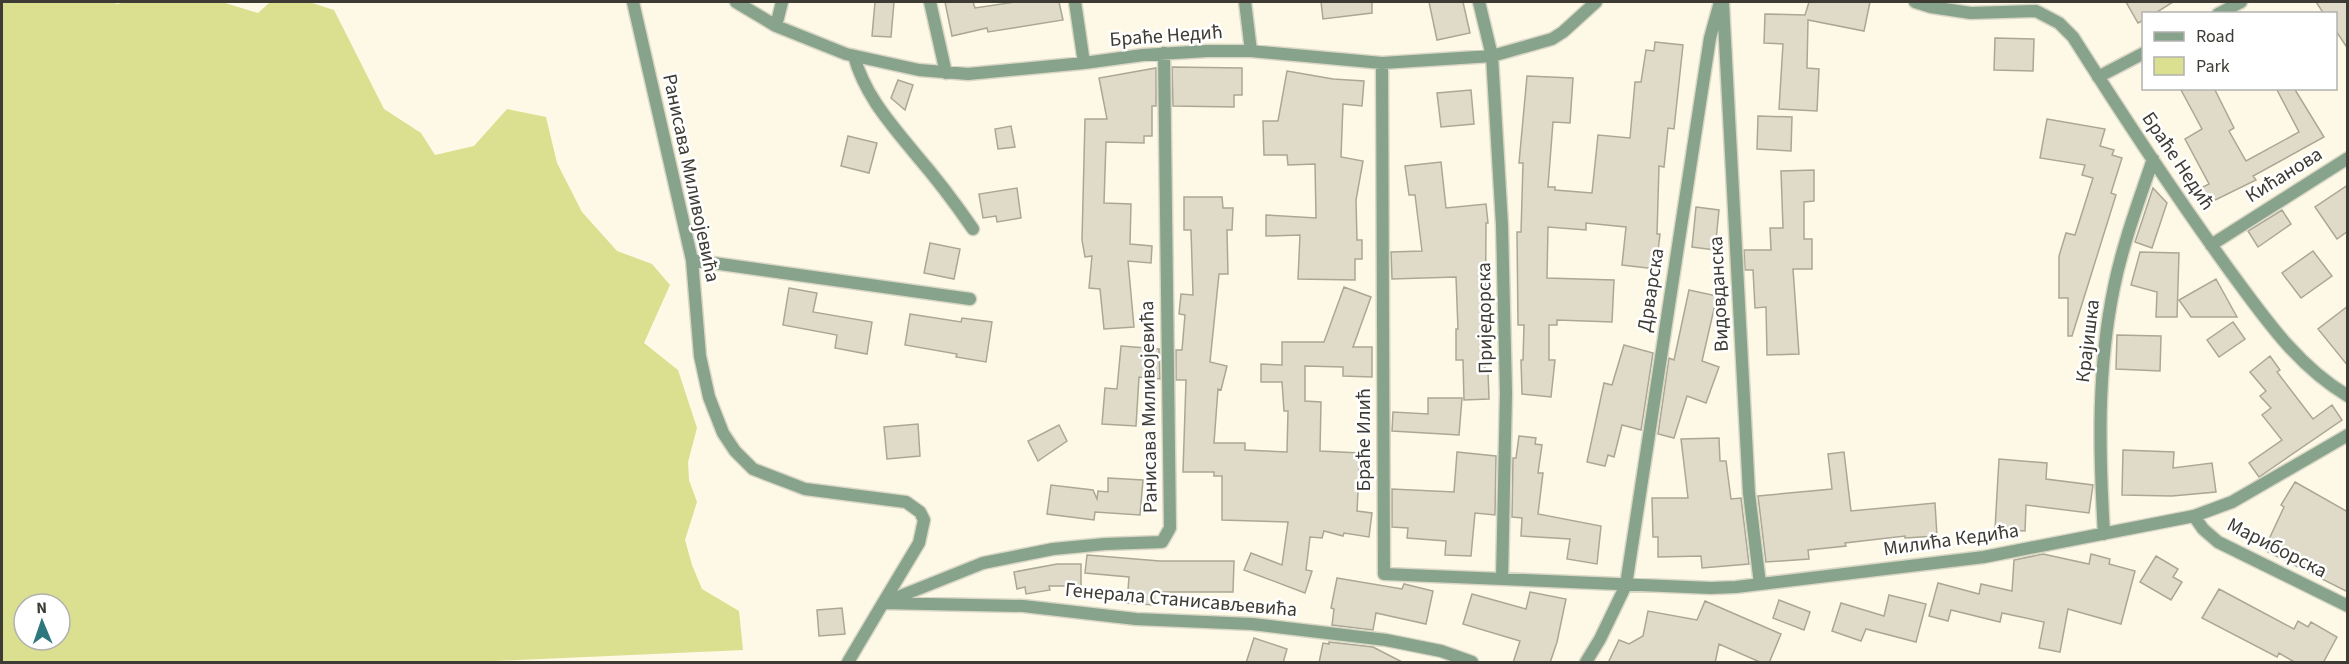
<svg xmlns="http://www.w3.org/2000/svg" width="2349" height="664" font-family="'Source Sans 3',sans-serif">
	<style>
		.green { fill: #dae08f; fill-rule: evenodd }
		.building { fill: #e0dbc9; stroke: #aba795; stroke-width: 1.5 }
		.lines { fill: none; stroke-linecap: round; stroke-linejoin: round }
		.lane-casing { stroke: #dad7c6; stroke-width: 15 }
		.street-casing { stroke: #dad7c6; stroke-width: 15 }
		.lane { stroke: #87a38b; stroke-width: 12 }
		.street { stroke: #87a38b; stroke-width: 12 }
		.labels { text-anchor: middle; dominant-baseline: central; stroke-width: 5; stroke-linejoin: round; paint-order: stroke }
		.street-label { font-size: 20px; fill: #3d3b34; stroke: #fff }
	</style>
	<rect width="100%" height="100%" fill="#fdf9e6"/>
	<path class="green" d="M2,2h107l9,2 5,-2h99l36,11 12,-11h39l25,8 50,99 37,24 14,22 39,-9 33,-37 39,8 11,46 25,49 35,39 35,13 18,21 -26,58 34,27 19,58 -9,34 1,18 8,22 -12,38 7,25 10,24 37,22 4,39 -271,12h-470zM24,604h36v36h-36z"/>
	<path class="building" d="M875,2h19l-3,35 -19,-1z
		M945,2h28l2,6 40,-6h44l4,18 -75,12 -1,-4 -35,8z
		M1321,2h51v11l-49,6z
		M1429,2h34l7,31 -33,7z
		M1809,2h61l-6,29 -56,-11 -1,48 12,1 -2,42 -38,-2 4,-65 -19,-1 1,-29 40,1z
		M2126,2h47l-19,12h-10v6l-6,3z
		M2316,2h32v47l-12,-18v-17h-12z
		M1995,38l39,1 -1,32 -39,-1z
		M1655,42l28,3 -9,84 -6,-1 -4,39 -5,-1 -2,68h3l-4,35 -34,-4 4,-38 -40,-4v7l-38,-3 -1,51 67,2 -2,42 -55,-2v5h-8v35h6l-4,37 -29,-3 -1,-34h2l1,-35h-6l-1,-93h4l2,-69h-4l8,-87 46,2 -3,45 -17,-1 -5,65h7v3l37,3 6,-58 32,3 5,-56h6l5,-32 8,1z
		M1172,67l70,1v27h-8v12l-61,-1z
		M1156,68v38h-4v30h-8v7l-38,-1 -2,61 27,1 -1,40 22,2 -1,17 -23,-2 6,66 -30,2 -4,-40 -11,-1 3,-32 -7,1 -3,-17 3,-121h22l-8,-41z
		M1287,71l46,8 31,2 -2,25 -19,-2 -2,53 22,4 -7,39 1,40h5v19h-7v21l-57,-1 2,-44 -34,1v-21l50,3 -1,-54 -27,1 -1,-10h-23l-1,-34h15z
		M898,80l15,5 -8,25 -14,-12z
		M2180,88h34l20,40 -5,3 17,30 53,-29 -23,-44h18l30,49 -71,39 3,4 -55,27 -8,-15 16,-8 -24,-45 17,-10z
		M1471,90l3,34 -33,3 -4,-34z
		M1758,116l34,1 -1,34 -34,-2z
		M2047,119l58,10 -5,17 14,4 -2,5 10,3 -11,35 5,2 -44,141h-4v-38h-9v-42l7,-23 9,2 18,-57 -11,-3 3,-10 -45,-7z
		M1011,126l4,21 -17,2 -3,-20z
		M848,136l29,7 -8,30 -28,-7z
		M1441,162l5,46 40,-4 2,19h-2l-1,148h3l1,28 -25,1 -1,-40h-7v-31h2l-2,-52 -64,2 -1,-27 31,-1 -7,-56h-6l-4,-29z
		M1814,170v31l-10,1v37h8v30h-19l6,85 -32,1 -1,-48 -11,1 -2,-38h-8l-1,-20h27l-1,-22h13l-2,-57z
		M2348,185v46l-11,8 -22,-32z
		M1017,188l4,30 -24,4 -1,-6 -13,2 -4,-24z
		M2153,188l14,15 -15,45 -17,-6z
		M1184,197h38l1,11h10l-1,22h-5l1,44h-9l-9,88 17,4 -6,24 -3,-1 -4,54h31v7l42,2 1,-41h-4l-2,-29h-21v-18l21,1v-23h42l20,-55 27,10 -18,50h19v30l-29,-1v-9l-38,-1v35l16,1 -1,49 40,2 -3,58 15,2 -3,24 -25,-4 -1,3 -19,-5 -2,7 -12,-1 -4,33 6,1 -7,22 -61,-23 7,-17 31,12 6,-43 -66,-2v-44h-8v-4h-31l3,-92h-10v-30h6l3,-35 -6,-1 2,-20 12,1 -2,-65h-7z
		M1696,207l23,3 -4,40 -23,-3z
		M2282,210l9,14 -33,23 -10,-16z
		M930,243l30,6 -6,30 -30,-6z
		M2313,251l19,25 -31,22 -19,-25z
		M2140,252l39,1 -2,64h-21l1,-25 -26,-7z
		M2216,279l21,38h-46l-12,-17z
		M789,288l28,5 -4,19 59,10 -5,32 -32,-6 2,-13 -54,-10z
		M1689,290l28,6 -15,65 17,6 -13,36 -19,-7 -13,42 -16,-4 11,-76 5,2z
		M2348,306v60l-30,-37z
		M910,314l51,8 1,-4 30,4 -6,40 -30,-5 1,-3 -52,-9z
		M2233,322l12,17 -26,18 -12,-17z
		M2117,335l44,1 -1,35 -44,-2z
		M1624,345l29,8 -12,77 -19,-5 -8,32 -6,-2 -3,11 -18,-4 17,-79 8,2z
		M1121,346l38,3 1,30 -21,-2 -3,49 -34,-2 3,-36 12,1z
		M2270,356l10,14 -3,2 36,47 19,-14 10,15 -83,57 -10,-14 33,-23 -20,-25 9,-7 -11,-12 6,-5 -16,-19z
		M1428,398h34l-3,37 -67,-4 1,-19 35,2z
		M918,424l2,32 -33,3 -3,-32z
		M1059,425l8,16 -29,20 -10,-20z
		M1519,436l17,2 -1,6 7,1 -4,28h5l-5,41 63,12 -4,38 -30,-5 3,-20 -49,-3 1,-18 -10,-1 1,-59h3z
		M1719,438l1,23h6l5,38 10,-1 8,66 -47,4 -1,-12 -43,1v-20h-5l-1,-39h36l-7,-59z
		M2123,450l51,2 -1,16 39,-5 4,29 -44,4 -50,-1z
		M1457,452l39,4 -1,59 -20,-2 -4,43 -26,-1 1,-14 -39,-3 1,-10 -16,-1v-38l62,3z
		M1844,452l7,59 84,-8 2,33 -32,2v-2l-60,7 1,3 -38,4 1,9 -43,3 -8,-66 74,-7 -4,-35z
		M1999,459l48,4 -1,16 47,6 -4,28 -63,-8 -1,26 -30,-2z
		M1108,478l35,2 -3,35 -45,-3 -1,8 -47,-6 4,-29 42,5 4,9 1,-8 10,1z
		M2295,482l53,30v80l-84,-42 20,-43 -3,-2z
		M2043,554l46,10 2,-10 19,5 -1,5 26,7 -14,53 -53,-15 -8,43 -21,-4 5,-26 -42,-9 -2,9 -49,-12 -3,11 -19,-5 9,-33 41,11 2,-10 31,7 2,-31z
		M1087,555l73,6h74l-1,31h-78l-1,13 -27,-2 2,-26 -44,-4z
		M2156,556l22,13 -5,8 9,5 -11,18 -31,-18z
		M1057,564h24v22h-32l1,4 -24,4 -1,-7 -8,2 -3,-17z
		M1337,578l65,11 2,-5 29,7 -7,33 -50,-11 -3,17 -41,-5 2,-16 -3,-1z
		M2219,589l75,40 4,-8 10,6 3,-5 26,15 -14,26h-27l-17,-10 -2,4 -75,-39z
		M1530,592l36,7 -9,43 -7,21h-37l7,-22 -57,-17 9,-30 54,15z
		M1889,595l37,9 -10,38 -50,-13 -5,12 -29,-10 9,-28 43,13z
		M1779,600l31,12 -6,18 -31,-12z
		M1705,601l76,33 -12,29h-7l-43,-19 -4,19h-107l11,-23 10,4 14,-8 5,-25 49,9z
		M842,608l3,26 -26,2 -2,-26z
		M1254,638l33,11 -4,14h-37z
		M1329,642l44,5 31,16h-85l4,-20 6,1z"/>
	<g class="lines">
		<defs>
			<path id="lane" d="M854,56c11,40 37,68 63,100 20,23 38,47 56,73"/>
			<path id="street" d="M633,2l59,258 8,96 9,41 14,36 12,18 18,18 52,20 101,13 14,10 4,8 -5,23 -36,60 140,3 113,13 116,5 134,16 55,11 31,11
				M736,2l40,24 70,28 73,16 49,4 116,-11 59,-8 64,-4h44l131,12 110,-7 60,-17 11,-7 33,-30
				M930,2l16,71
				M1075,2l9,61
				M1245,2l6,49
				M1479,2l13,54 10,169 4,168 -4,186
				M1915,2l16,5 40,6 65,-2 23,12 14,14c50,79 102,158 157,234 34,46 67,95 118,125
				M1723,3l26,490 11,91
				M2218,14l23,-12
				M776,26l6,-24
				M1382,63l2,511 327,14 25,-1 248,-30 210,-41 38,-14 116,-67
				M2098,77l46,-24
				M2211,245l137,-87
				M692,260l278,39
				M2194,516l9,13 15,13 130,64
				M2104,534c-5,-83 -7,-165 10,-247 9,-44 25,-86 39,-128
				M848,662l35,-59 100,-40 70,-14 52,-5 57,-2 8,-14 -6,-475
				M1586,662l14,-23 26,-54 84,-547 10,-36"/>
		</defs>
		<use href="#lane" class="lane-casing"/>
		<use href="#street" class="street-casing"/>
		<use href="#lane" class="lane"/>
		<use href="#street" class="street"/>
	</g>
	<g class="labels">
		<g class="street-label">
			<text transform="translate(1166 36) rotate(-4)">Браће Недић</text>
			<text transform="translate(2178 161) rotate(56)">Браће Недић</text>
			<text transform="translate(2284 175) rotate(-32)">Кићанова</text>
			<text transform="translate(691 178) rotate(78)">Ранисава Миливојевића</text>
			<text transform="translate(1651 290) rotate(-81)">Дрварска</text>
			<text transform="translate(1719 294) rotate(-93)">Видовданска</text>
			<text transform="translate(1485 318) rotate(-91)">Приједорска</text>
			<text transform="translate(2088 341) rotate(-83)">Крајишка</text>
			<text transform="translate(1149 407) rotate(-91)">Ранисава Миливојевића</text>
			<text transform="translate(1364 440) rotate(-90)">Браће Илић</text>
			<text transform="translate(1951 540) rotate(-8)">Милића Кедића</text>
			<text transform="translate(2277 548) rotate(27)">Мариборска</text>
			<text transform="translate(1181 600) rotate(5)">Генерала Станисављевића</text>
		</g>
	</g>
	<rect width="2349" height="664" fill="none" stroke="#3d3b34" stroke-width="6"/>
	<rect x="2142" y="12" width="195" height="78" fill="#ffffff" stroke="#b1b1ae" stroke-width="1.5"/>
	<rect x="2154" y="32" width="30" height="9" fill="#87a38b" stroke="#b1b1ae" stroke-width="1.5"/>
	<text x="2196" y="42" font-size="18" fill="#3d3b34">Road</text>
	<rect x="2154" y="57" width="30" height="18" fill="#dae08f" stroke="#b1b1ae" stroke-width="1.5"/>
	<text x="2196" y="72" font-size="18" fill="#3d3b34">Park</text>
	<g transform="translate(42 622) rotate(358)"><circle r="28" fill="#ffffff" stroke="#b1b1ae" stroke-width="1.5"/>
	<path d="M0-4.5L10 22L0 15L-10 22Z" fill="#2e777e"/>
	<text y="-9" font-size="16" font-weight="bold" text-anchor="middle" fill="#3d3b34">N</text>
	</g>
</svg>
